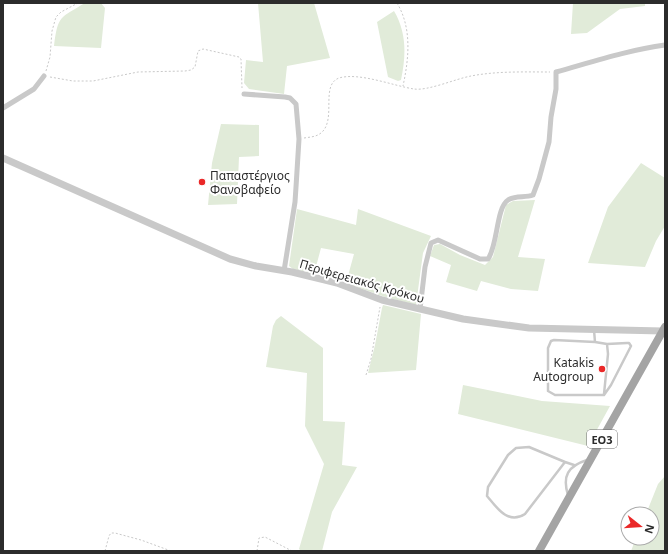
<svg xmlns="http://www.w3.org/2000/svg" width="668" height="554" font-family="'Noto Sans',sans-serif">
	<style>
		.green { fill: #e1ebd9 }
		.lines { fill: none; stroke-linecap: round; stroke-linejoin: round }
		.path { stroke: #c9c9c9; stroke-width: 1; stroke-dasharray: 2 2; stroke-linecap: butt }
		.service { stroke: #c9c9c9; stroke-width: 2.5 }
		.minor { stroke: #c9c9c9; stroke-width: 5 }
		.tertiary { stroke: #c9c9c9; stroke-width: 7 }
		.primary { stroke: #a4a4a4; stroke-width: 8 }
		.poi-dot { fill: #ea2828; stroke: #fff; stroke-width: 1.5 }
		.labels { text-anchor: middle; dominant-baseline: central; stroke-width: 4; stroke-linejoin: round; paint-order: stroke }
		.shield { fill: #fff; stroke: #6b6b6b; stroke-width: 1 }
		.shield-label { font-size: 11px; font-weight: bold; fill: #2c2c2c }
		.poi-label { font-size: 12px; fill: #2c2c2c; stroke: #fff; text-anchor: start }
		.street-label { font-size: 12px; fill: #2c2c2c; stroke: #fff }
	</style>
	<rect width="100%" height="100%" fill="#fff"/>
	<path class="green" d="M85,3h16l4,5 -4,40 -47,-2c4,-31 6,-28 31,-43z
		M258,3h56l16,55 -43,8 -3,28 -35,-5 -5,-6 2,-23 17,2z
		M573,3h72v3l-25,3 -33,24 -16,1z
		M394,11c13,22 12,45 7,69l-3,1 -10,-4 -11,-55z
		M221,124l38,1v31l-20,1 -2,47 -29,1 4,-42z
		M641,163l24,15v48l-9,15 -11,26 -57,-4 20,-56z
		M535,200l-17,57 27,2 -7,32 -27,-2 -30,-8 -4,10 -31,-9 5,-17 -21,-9 4,-11 6,-1 20,11 25,10 8,-8 13,-52 7,-4z
		M297,209l59,16 2,-16 73,27 -8,17 -7,52 -31,-8 -39,-14 8,-29 -33,-6 -7,26 -21,-5 -4,-3z
		M383,305l38,9 -5,56 -48,3 7,-28 7,-37z
		M281,316l42,32v73l22,1 -3,43 15,2 -25,45 -10,39h-21l-2,-2 25,-85 -19,-38 2,-53 -41,-6 7,-41 3,-6z
		M463,385l79,16 68,5 -22,40 -130,-32z
		M665,476v75h-34l5,-13h16v-24h-6l12,-30z"/>
	<g class="lines">
		<path class="path" d="M397,3c15,25 12,55 6,83
			M46,71l4,-14 2,-26 4,-14 5,-5 17,-9
			M50,77l23,4h20l45,-9 47,-1 6,-1 4,-3 3,-16 5,-2 36,8 2,2 1,29
			M304,138c6,-1 12,-1 17,-5 16,-13 -1,-48 18,-55 20,-6 55,8 75,11 14,2 41,-10 57,-13 26,-5 53,-4 79,-4
			M366,375l5,-16 9,-52
			M105,551l4,-15 2,-3h4l26,7 30,11
			M257,551l2,-13 6,-1 27,14"/>
		<path class="service" d="M594,330l1,12 -41,-2 -3,1 -3,7v43l7,4h49l7,-10 20,-39 -2,-3h-2l-20,1
			M595,342l12,2 1,10 -4,40
			M565,462l-36,-15 -13,1 -8,7 -20,32 -1,9c10,12 21,29 38,18l40,-52 9,3
			M568,495c-6,-19 0,-29 19,-35"/>
		<path class="minor" d="M244,94l41,3 5,1 6,6 3,35 -3,48 -1,15 -11,69
			M3,108l31,-19 10,-13
			M420,309l5,-42 6,-24 7,-3 42,19h8c10,-14 8,-51 20,-59 7,-5 17,-2 25,-5l6,-16 10,-37 2,-25 5,-28v-17c36,-10 72,-22 109,-27"/>
		<path class="tertiary" d="M3,158l227,101 26,7 36,6 33,8 12,3 45,17 81,19 66,9 134,3"/>
		<path class="primary" d="M539,551l126,-224"/>
	</g>
	<g class="poi-dot">
		<circle cx="202" cy="182" r="4"/>
		<circle cx="602" cy="369" r="4"/>
	</g>
	<g class="labels">
		<rect class="shield" x="587" y="430" width="30" height="18" rx="3"/>
		<g class="shield-label">
			<text x="602" y="439">ΕΟ3</text>
		</g>
		<g class="poi-label">
			<text x="210" y="175">Παπαστέργιος<tspan x="210" dy="14">Φανοβαφείο</tspan></text>
			<text x="594" y="362" text-anchor="end">Katakis<tspan x="594" dy="14">Autogroup</tspan></text>
		</g>
		<g class="street-label">
			<text transform="translate(362 281) rotate(16)">Περιφερειακός Κρόκου</text>
		</g>
	</g>
	<rect width="668" height="554" fill="none" stroke="#2c2c2c" stroke-width="8"/>
	<g transform="translate(640 526) rotate(107)"><circle r="19" fill="#ffffff" stroke="#ababab"/>
	<path d="M0-3L7 15L0 10L-7 15Z" fill="#ea2828"/>
	<text y="-6" font-size="11" font-weight="bold" text-anchor="middle" fill="#2c2c2c">N</text>
	</g>
</svg>
